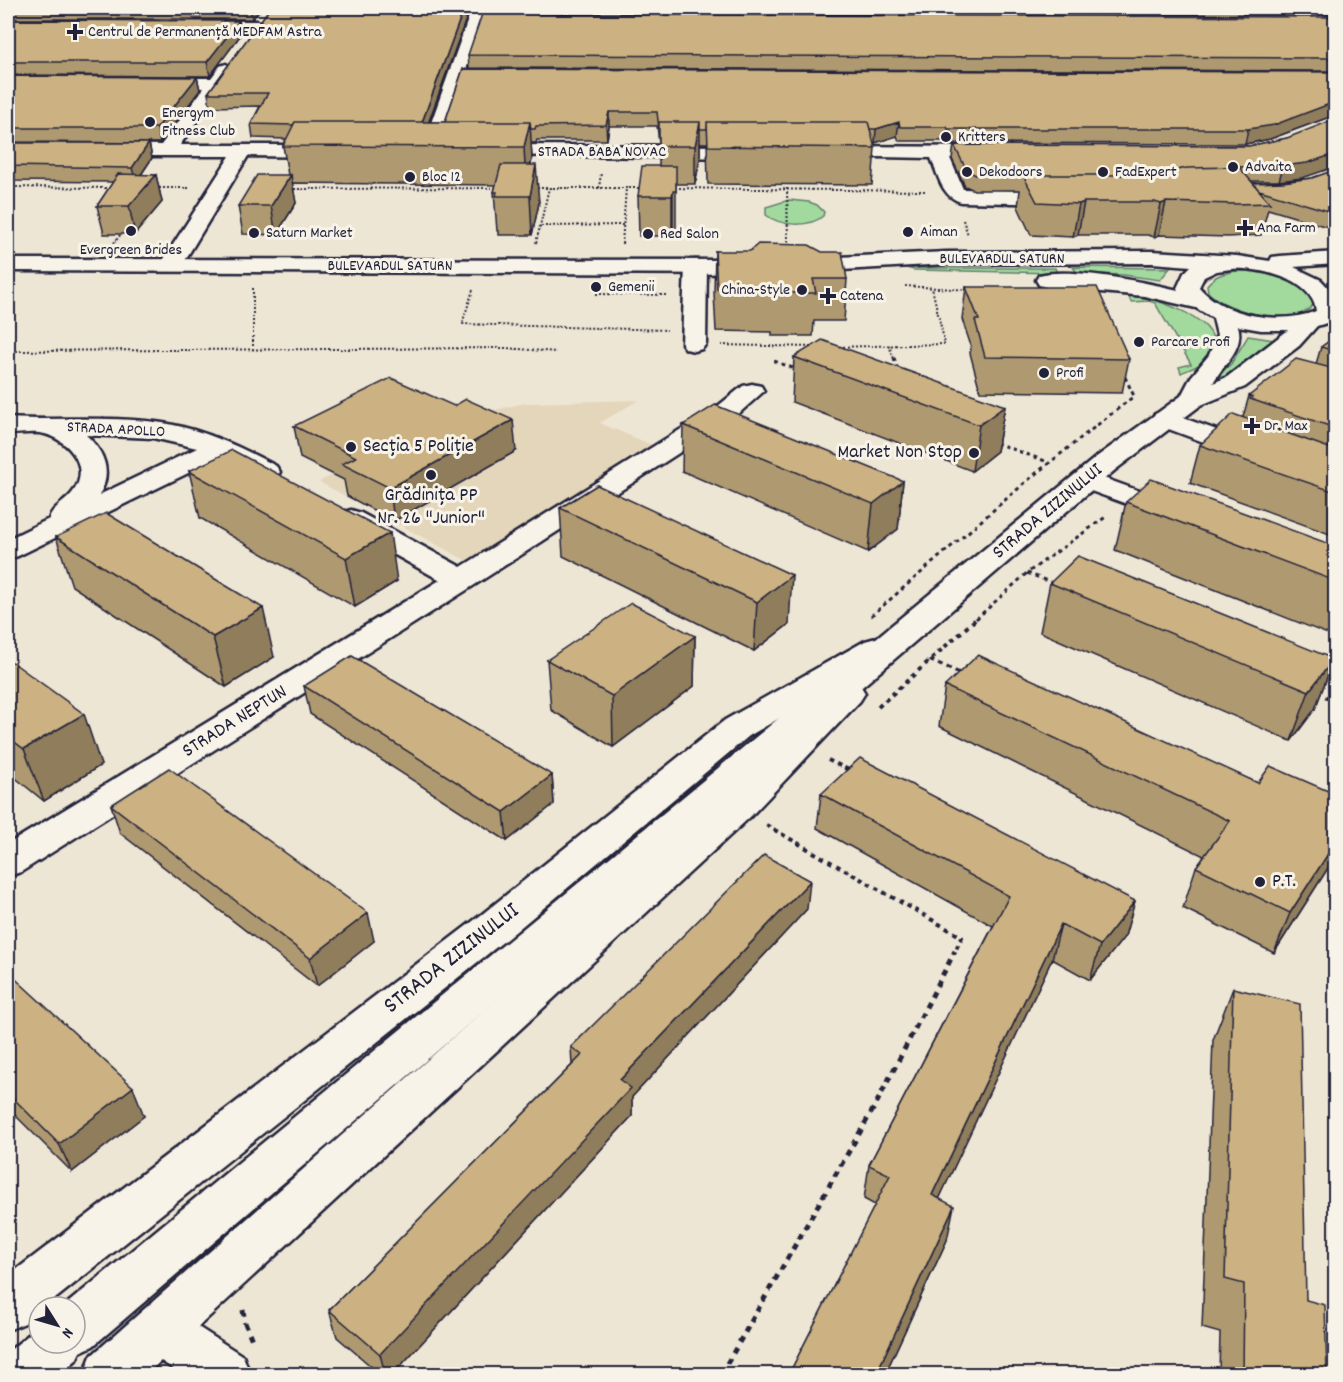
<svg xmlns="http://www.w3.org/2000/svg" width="1343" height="1382" font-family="Dekko,sans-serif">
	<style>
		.built { fill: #e4d6bb }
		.green { fill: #a2da9e; stroke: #627e6c; stroke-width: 1.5 }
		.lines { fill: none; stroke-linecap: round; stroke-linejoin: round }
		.minor-casing { stroke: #22223b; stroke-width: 5 }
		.major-casing { stroke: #22223b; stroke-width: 5 }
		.path-far3 { stroke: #22223b; stroke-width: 2; stroke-dasharray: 2 2; stroke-linecap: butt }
		.path-far2 { stroke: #22223b; stroke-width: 3; stroke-dasharray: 4 4; stroke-linecap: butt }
		.path-far1 { stroke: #22223b; stroke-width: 4; stroke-dasharray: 4.5 4.5; stroke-linecap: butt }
		.path { stroke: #22223b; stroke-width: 5; stroke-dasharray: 6 6; stroke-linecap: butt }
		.minor { fill: #f7f3e8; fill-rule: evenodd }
		.major { fill: #f7f3e8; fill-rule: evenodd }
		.wall { fill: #af9970; stroke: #22223b; stroke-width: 1.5 }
		.shaded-wall { fill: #8f7d5b; stroke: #22223b; stroke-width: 1.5 }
		.building { fill: #ccb282; stroke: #22223b; stroke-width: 1.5 }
		.poi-dot { fill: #22223b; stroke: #f7f3e8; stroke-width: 2 }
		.labels { text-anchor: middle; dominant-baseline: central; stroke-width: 6; stroke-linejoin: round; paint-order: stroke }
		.far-poi-label { font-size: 16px; fill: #22223b; stroke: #f7f3e8; text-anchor: start }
		.far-street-label { font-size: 16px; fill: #22223b; stroke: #f7f3e8 }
		.poi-label { font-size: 20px; fill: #22223b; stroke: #f7f3e8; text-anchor: start }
		.street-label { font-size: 20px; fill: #22223b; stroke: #f7f3e8 }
		.near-street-label { font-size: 24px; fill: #22223b; stroke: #f7f3e8 }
	</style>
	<rect width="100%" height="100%" fill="#eee6d4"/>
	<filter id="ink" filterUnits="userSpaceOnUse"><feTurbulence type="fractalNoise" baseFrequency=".0167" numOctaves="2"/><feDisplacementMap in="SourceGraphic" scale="12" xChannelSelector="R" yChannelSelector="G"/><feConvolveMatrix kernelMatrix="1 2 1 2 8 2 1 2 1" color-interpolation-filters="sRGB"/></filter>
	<g filter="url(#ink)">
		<path class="built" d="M639,400l-39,23 52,22 -183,117 -150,-80 109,-58 98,-21z"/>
		<path class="green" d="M789,200l20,2 8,3 7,7 -1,4c-14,12 -43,10 -57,-1v-8z
			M1073,267l97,1 -10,12 -36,-5 -47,-2z
			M906,268h149l2,5 -143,-3z
			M1236,271c34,0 56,3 80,28 -11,34 -90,13 -108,-7l-1,-7c8,-10 17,-12 29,-14z
			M1127,293c21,4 108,27 82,64 -6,8 -19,12 -28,16l-2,-6 12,-3 -36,-61 -6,-2 -18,1z
			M1248,336l26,4 -62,46 -4,-3 23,-19z"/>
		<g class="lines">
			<defs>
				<path id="minor" d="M472,8h14l-20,62h40l8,5 -8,5h-43l-24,71 -2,4h-14l-2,-4z
					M197,21h61l8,5 -8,5 -66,-2 -3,-3 3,-3z
					M226,64l8,5 -54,76h148l7,2 2,4 -2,4 -7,2 -80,-1 -69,114 -8,1 -8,-1 -3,-5 70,-109h-123l-7,-2 -2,-4 2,-4 7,-2 54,1 43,-57 -50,-1 -6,-1 -2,-4 2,-4h63l9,-12z
					M488,145l263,1 7,2 2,4 -2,4 -7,2 -270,-3 -2,-4 2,-4z
					M830,146l167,1 7,2 2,4 -2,4 -54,1 13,31 101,3 7,2 3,4 -3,4 -7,2 -103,-2c-19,-5 -23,-27 -30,-44l-108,-2 -2,-4 2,-4z
					M696,260l8,1 3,5 -1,78 -4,5 -8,2 -8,-2 -4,-5 3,-78 3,-5z
					M752,384l9,2 3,5 -28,25 -263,170 -452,286 -13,4v-32l432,-264 -99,-55 -4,-6 4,-6 10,-3 10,3 100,54 257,-161 25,-20z
					M1164,411l172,62v18l-181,-67 -4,-5 4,-5z
					M8,418c53,3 108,-3 161,6 38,7 73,24 107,42l4,6 -4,6c-21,5 -39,-12 -57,-20l-201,98 -10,3v-20l41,-20c2,-11 17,-17 24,-27 18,-24 -3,-51 -28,-58 -11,-3 -25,0 -37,0zM86,435l67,3 44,10 -98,47c14,-22 5,-44 -13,-60z
					M1087,472l97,35 4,6 -4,6 -10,2 -97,-35 -4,-6 4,-6z
					M876,638l11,3 5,7 -5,7 -138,81 -240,201 -464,370h-6v5l-14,11 -17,7v-54l473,-361 244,-195 140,-79z
					M848,682l12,3 5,8 -5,8 -110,116 -552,510 45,29 7,18h-69l-20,-13 -15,13h-62l7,-18 633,-557 112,-114z"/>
				<path id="major" d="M1152,251l85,5 33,5 2,-4 8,-1 56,-4v12l-42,3 27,13 13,14 2,26 -19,6 -18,20 -54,41 -44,18 -86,65 -1022,876 -13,6 -4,8 -16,14h-52v-22l31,-26v17h36v-36h-12l1032,-849 86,-62 10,-19 18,-22 8,-20 -4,-17 -17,-10 -52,-12 -97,-9 -8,-2 -3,-5 3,-5c32,-8 106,7 139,15l-1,-2 7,-15 7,-7 -39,-3 -205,1 -175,10 -764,-3v-12l764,1 175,-8zM1231,269c28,-2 82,10 85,42 -35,14 -91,6 -117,-24l5,-10 13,-6zM1238,326l23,4h27l-61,47 -14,6c10,-19 32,-34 25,-57z"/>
			</defs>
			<use href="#minor" class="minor-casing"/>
			<use href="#major" class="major-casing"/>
			<path class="path-far3" d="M8,187l104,1
				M155,188h35
				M533,188h110
				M599,188l2,-15
				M671,188l254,3
				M787,188l1,54
				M290,189l209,-1
				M963,220l5,15
				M541,226l82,-1
				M114,243l7,-9
				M536,243l13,-55
				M622,244l4,-56
				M905,286l64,4
				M253,288v64
				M473,290l-11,34 205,6
				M596,294l71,1
				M721,345l92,2
				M889,345l5,14
				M835,347l110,-3 -13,-56
				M8,351l498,-3 50,4"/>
			<path class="path-far2" d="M894,358l4,12
				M774,361l24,9
				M996,443l52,19
				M1027,573l28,11
				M871,616l163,-141 100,-79 -11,-23
				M976,619l51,-46 80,-57"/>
			<path class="path-far1" d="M930,660l31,14
				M1317,693l19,8
				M878,707l100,-90
				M828,760l23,11
				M766,825l196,112 -8,16"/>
			<path class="path" d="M243,1310l2,13 7,17
				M721,1374l154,-268 80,-155"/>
			<use href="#minor" class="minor"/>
			<use href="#major" class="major"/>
		</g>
		<path class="wall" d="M8,8h462l-41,114h16l18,-53 872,3v43l-65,24 -25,5 -299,-1 -1,-2h-46l-2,-5 -23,7 1,5 -3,37 -164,-1 -1,-41h-7v16l-5,25h-19v46h-3l-1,6h-33l-1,-40 21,-30v-23l-2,-17h-48l-2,14h-70l-1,3h-5l1,16 -1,6 8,38 -7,32h-33v-4h-2l-3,-39 2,-7 -204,-2 4,20 -20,32 -33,-1 -5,-28 50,-31 -5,-29 3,-7 -33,-1 -2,-14 9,-18 -50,1 -2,-14 62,-85h-8l-10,11h-244z
			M486,8h849v7l-848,-2z
			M1335,17v54l-866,-3 -1,-13z
			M8,20l231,1 3,12 -32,43 -202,-1z
			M8,76l189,1 3,13 -40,53 -152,-1z
			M1287,138l15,40 -23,3h-28l2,2 30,-1 29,-4 23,-8v57l-11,-1 -56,-17 -7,26 -33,2 -69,-2 -5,2 -6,-2h-70l-5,2 -42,-2 -13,-28 2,-17h-46l-9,-4 -13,-27 2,-14 295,1z
			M8,143h141l3,15 -11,17h15l6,27 -27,32h-31l-7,-28 16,-24 -105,-1z
			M715,251l132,28 -3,42h-30l-1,15h-41v-4l-56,-1 -2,-38z
			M966,287l163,72 -7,34 -142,-2 -10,-38 1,-7 -9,-27z
			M1335,337v199l-145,-53 10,-38 43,-28 6,-21 67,-32 5,-17z
			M794,357l211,49 -8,45 -25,20 -180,-69z
			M683,425l220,56 -5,48 -30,23 -186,-81z
			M294,426l222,25 -122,70 -47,-25 -3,-16 -44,-22z
			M189,471l208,110 -42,26 -155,-89z
			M597,485l192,139 -35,27 -191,-95 -3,-48z
			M1126,502l209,44v91l-220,-87z
			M56,537l218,120 -48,30 -154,-101z
			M1050,583l284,76 -19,50 -24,32 -251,-109z
			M695,636l-1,50 -81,61 -62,-37 -4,-50z
			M8,659l93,106 -57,36 -36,-29z
			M304,686l248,89 2,29 -47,37 -197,-127z
			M945,686l313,97 77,74 -61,96 -91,-45 13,-41 8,-11 -265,-130z
			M821,794l314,107 -10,35 -35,44 -38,-21 -113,240 8,41 -62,134h-96l86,-169 -11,-6 5,-34 124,-239 -176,-98z
			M111,805l263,136 -57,45 -197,-153z
			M807,909l-175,188v19l-239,258h-13l-43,-37 -8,-27 243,-245 -1,-18z
			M8,972l136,144 -72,56 -64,-64z
			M1233,988l73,312 21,74h-108l1,-41 -18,-5 11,-288z"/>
		<path class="shaded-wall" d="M250,8h12l-10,11z
			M464,8h6l-49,135 -1,-15z
			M239,21l3,12 -32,43 -3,-14z
			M197,77l3,13 -40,53 -3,-15z
			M1335,102v13l-65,24 -25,5 3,-15z
			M609,112v14l-2,14 -1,-15z
			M530,122l2,37 -6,26 -2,-38z
			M700,122v37l-5,25v-38z
			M899,122l-2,14 -22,7 1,-14z
			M149,143l3,15 -16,24 -4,-14z
			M1335,154v13l-33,11 -23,3 4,-15z
			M536,165l3,38 -7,32 -2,-39z
			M156,175l6,27 -27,32 -6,-28z
			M291,175l5,28 -20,32 -5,-29z
			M673,191v39l-1,6v-40z
			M1084,202l-6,33 -5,2 6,-33z
			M1166,202l-7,33 -5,2 7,-33z
			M1005,406l-8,45 -25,20 7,-46z
			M513,420l3,31 -122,70 -4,-33z
			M903,481l-5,48 -30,23 5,-48z
			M390,533l7,48 -42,26 -9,-49z
			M792,575l-3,49 -35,27 3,-49z
			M263,608l11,49 -48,30 -13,-50z
			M695,636l-1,50 -81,61 -1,-51z
			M1334,659l-19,50 -24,32 18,-50z
			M84,714l17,51 -57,36 -20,-52z
			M552,775l2,29 -47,37 -3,-29z
			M1335,843v14l-61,96 16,-40z
			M810,881l-3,28 -175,188v19l-239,258h-8l-5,-20 240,-274z
			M1135,901l-10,35 -35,44 10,-35z
			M368,913l6,28 -57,45 -7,-28z
			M1061,924l-9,35 -127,270 7,-34z
			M133,1087l11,29 -72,56 -13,-28z
			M954,1206l-7,34 -62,134h-9z"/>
		<path class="building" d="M270,8h194l-42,114h-127l-2,3 -42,-1 17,-31h-60z
			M482,14l853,3v41l-867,-3z
			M8,20l231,1 -32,41h-199z
			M463,69l872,3v30l-61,23 -26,4h-300l-1,-2h-47l-1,-5 -23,7h-6l-2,-7h-161v7h-7v-7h-41v7l-2,-17h-48l-3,13 -70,1 -1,3h-4l-1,-7h-85z
			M8,76l189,1 -40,51h-149z
			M1335,119v35l-28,9 -24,3 -96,2 -35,7h-176l-9,-4 -13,-26 295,1 38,-8z
			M295,122h235l-6,25 -241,-1z
			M659,122h41l-5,24h-36z
			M707,122h161l7,26 -167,-2z
			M8,143h141l-17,25 -124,-2z
			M501,165h35l-6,31h-34l1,-4h-3z
			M642,166h34v25h-3l-1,5h-34z
			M1239,167l31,36 -34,1 -70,-2 -5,2 -6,-2h-71l-5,2 -42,-2 -14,-27h131l33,-7z
			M1335,170v41h-7l-69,-21 -6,-7 30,-1 29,-4z
			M118,174l38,1 -27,31h-32z
			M257,175h34l-20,31h-33z
			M758,244l51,1 13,7h20l5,27h-34l3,14h-42l1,-3 -58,-1 -2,-38h35z
			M966,287h131l32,72 -144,-2 -10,-37h4z
			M1335,337v14l-14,-4z
			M822,340l183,66 -26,19 -185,-68z
			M1296,359l39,10v59l-85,-29 2,-2 -3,-1z
			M391,378l63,28 12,-7 47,21 -123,68 -48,-24 14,-7 -62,-31z
			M715,405l188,76 -30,23 -190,-79z
			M1233,414l102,36v42l-135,-47z
			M232,450l158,83 -44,25 -157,-87z
			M1151,479l184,67v35l-209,-79z
			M597,485l195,90 -35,27 -197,-94z
			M106,513l157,95 -50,29 -157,-100z
			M1078,556l256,103 -25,32 -259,-108z
			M631,603l64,33 -83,60 -65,-36z
			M978,655l280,128 12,-17 65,28v49l-45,70 -94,-46 34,-46 -285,-135z
			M352,656l200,119 -48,37 -200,-126z
			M8,659l76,55 -60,35 -16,-12z
			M860,758l275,143 -35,44 -39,-21 -129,271 22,11 -78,168h-87l101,-199 -21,-10 140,-269 -188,-102z
			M169,768l199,145 -58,45 -199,-153z
			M764,855l46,26 -190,199 11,8 -251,266 -51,-44 253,-255 -11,-8z
			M8,972l125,115 -74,57 -51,-51z
			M1233,988l67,16 6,296 19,5 2,69h-84l1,-90 -19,-5z"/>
	</g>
	<g class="poi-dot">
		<path d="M72 23h6v6h6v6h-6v6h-6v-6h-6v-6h6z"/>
		<circle cx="150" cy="122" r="6"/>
		<circle cx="946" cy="137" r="6"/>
		<circle cx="1233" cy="167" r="6"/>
		<circle cx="967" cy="172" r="6"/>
		<circle cx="1103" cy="172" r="6"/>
		<circle cx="410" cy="177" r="6"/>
		<path d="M1242 219h6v6h6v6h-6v6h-6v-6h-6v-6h6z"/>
		<circle cx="131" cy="231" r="6"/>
		<circle cx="908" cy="232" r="6"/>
		<circle cx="254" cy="233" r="6"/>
		<circle cx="648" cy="234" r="6"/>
		<circle cx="596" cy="287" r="6"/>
		<circle cx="802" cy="290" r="6"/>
		<path d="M825 287h6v6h6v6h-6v6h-6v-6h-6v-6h6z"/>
		<circle cx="1139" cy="342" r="6"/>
		<circle cx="1044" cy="373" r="6"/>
		<path d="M1249 417h6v6h6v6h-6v6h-6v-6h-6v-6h6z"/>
		<circle cx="351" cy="447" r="6"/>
		<circle cx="974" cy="453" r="6"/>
		<circle cx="431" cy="475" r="6"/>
		<circle cx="1260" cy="882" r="6"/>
	</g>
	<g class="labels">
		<g class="far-poi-label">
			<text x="88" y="32">Centrul de Permanență MEDFAM Astra</text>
			<text x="162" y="113">Energym<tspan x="162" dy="18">Fitness Club</tspan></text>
			<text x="958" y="137">Kritters</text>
			<text x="1245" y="167">Advaita</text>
			<text x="979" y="172">Dekodoors</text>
			<text x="1115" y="172">FadExpert</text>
			<text x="422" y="177">Bloc 12</text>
			<text x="1257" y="228">Ana Farm</text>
			<text x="920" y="232">Aiman</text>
			<text x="266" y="233">Saturn Market</text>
			<text x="660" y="234">Red Salon</text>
			<text x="131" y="250" text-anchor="middle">Evergreen Brides</text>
			<text x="608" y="287">Gemenii</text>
			<text x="790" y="290" text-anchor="end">China-Style</text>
			<text x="840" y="296">Catena</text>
			<text x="1151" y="342">Parcare Profi</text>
			<text x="1056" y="373">Profi</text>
			<text x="1264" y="426">Dr. Max</text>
		</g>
		<g class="far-street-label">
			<text x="602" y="152">STRADA BABA NOVAC</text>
			<text x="1002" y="259">BULEVARDUL SATURN</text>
			<text x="390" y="266">BULEVARDUL SATURN</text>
			<text transform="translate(116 430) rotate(3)">STRADA APOLLO</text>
		</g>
		<g class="poi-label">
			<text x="363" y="447">Secția 5 Poliție</text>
			<text x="962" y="453" text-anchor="end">Market Non Stop</text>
			<text x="431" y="496" text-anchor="middle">Grădinița PP<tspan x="431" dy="23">Nr. 26 "Junior"</tspan></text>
			<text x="1272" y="882">P.T.</text>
		</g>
		<g class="street-label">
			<text transform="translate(1048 512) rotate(-40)">STRADA ZIZINULUI</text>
			<text transform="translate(235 722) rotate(-32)">STRADA NEPTUN</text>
		</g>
		<g class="near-street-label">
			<text transform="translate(452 959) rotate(-38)">STRADA ZIZINULUI</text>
		</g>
	</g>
	<rect width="1343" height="1382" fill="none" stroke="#f7f3e8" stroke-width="30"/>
	<rect x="15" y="15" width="1313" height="1352" fill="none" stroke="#22223b" stroke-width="2" filter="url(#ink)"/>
	<g transform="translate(57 1325) rotate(127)"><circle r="28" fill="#f7f3e8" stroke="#a29fa3" stroke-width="1.5"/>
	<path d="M0-4.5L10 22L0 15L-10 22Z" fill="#22223b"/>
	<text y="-9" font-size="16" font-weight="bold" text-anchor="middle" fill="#22223b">N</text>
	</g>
</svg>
